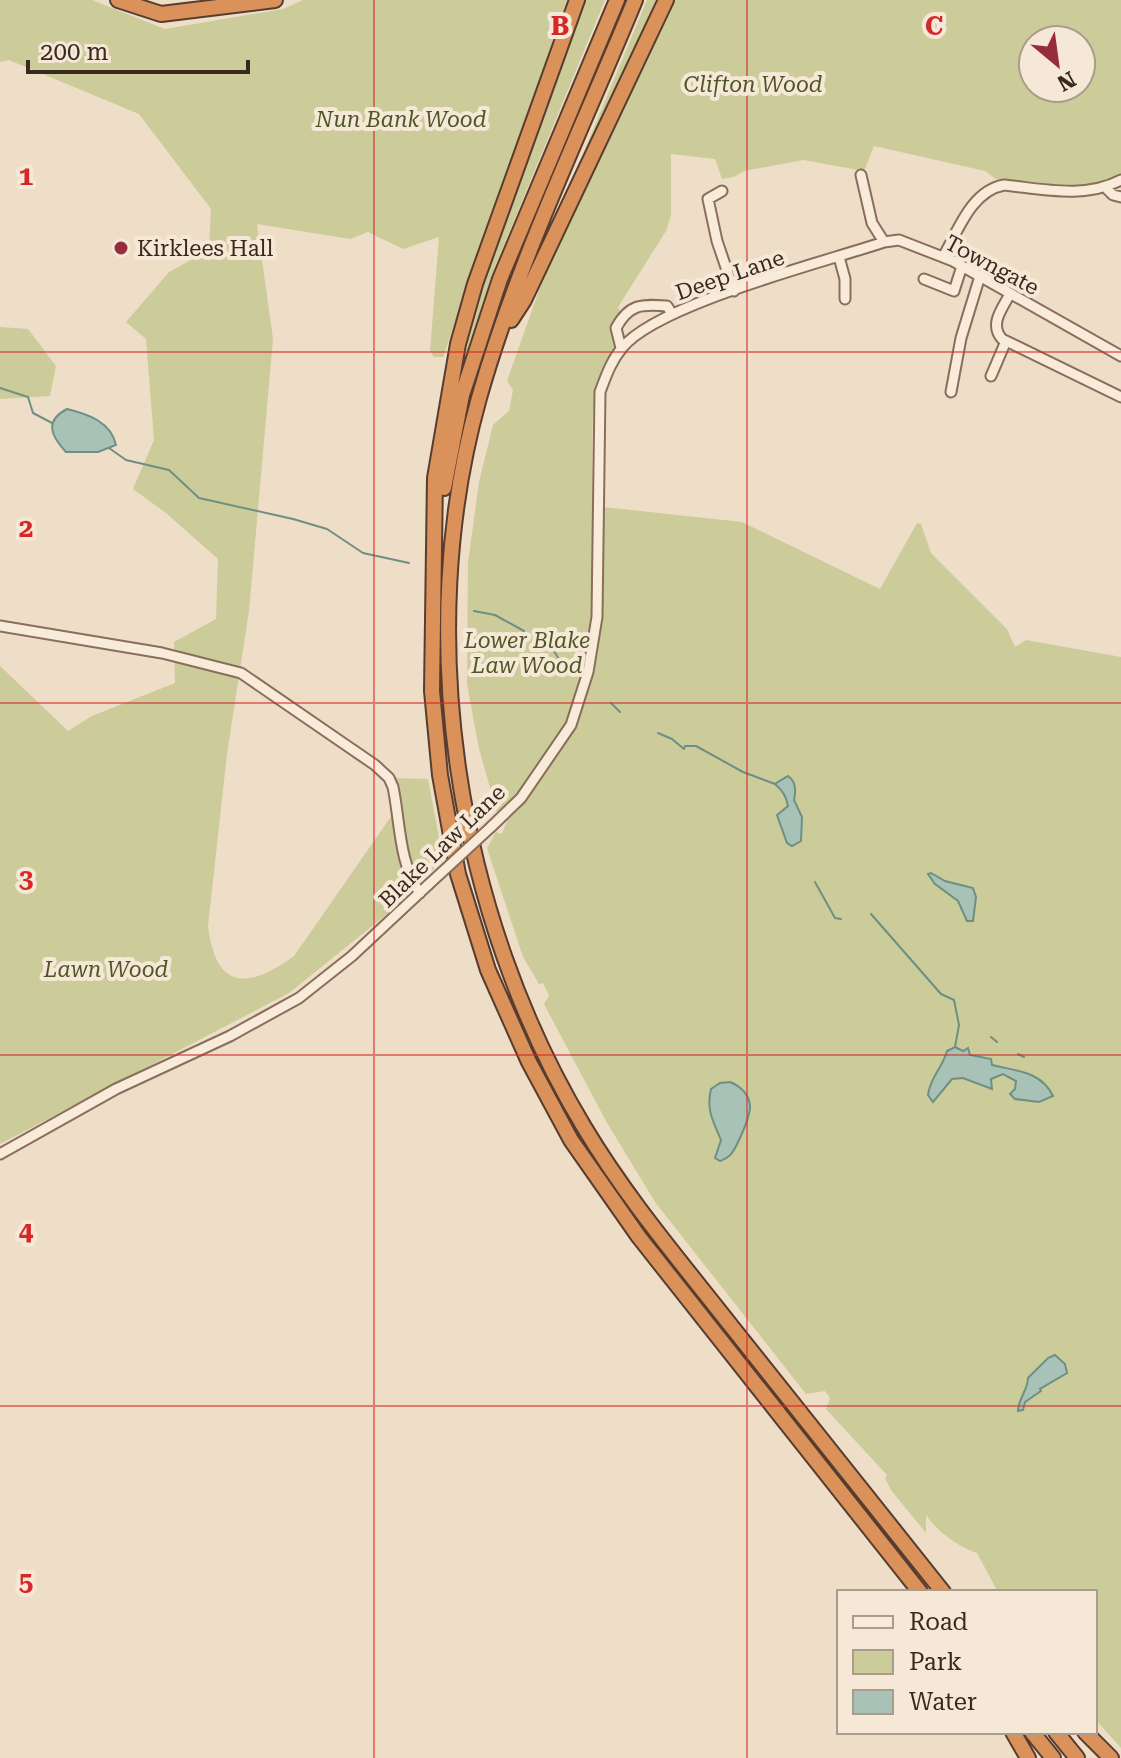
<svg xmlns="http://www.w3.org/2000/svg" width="1121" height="1758" font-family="'Roboto Serif',serif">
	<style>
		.green { fill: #cccb9a; fill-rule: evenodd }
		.water { fill: #a8c2b7; stroke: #6e9083; stroke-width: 2 }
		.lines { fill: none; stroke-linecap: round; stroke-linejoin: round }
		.stream { stroke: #6e9083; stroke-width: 2 }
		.minor-casing { stroke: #896e5c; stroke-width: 13 }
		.highway-casing { stroke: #573d30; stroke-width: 18 }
		.minor { stroke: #f8ebda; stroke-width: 9 }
		.highway { stroke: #da915a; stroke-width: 14 }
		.minor-bridge-casing { stroke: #896e5c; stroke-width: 13; stroke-linecap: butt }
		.minor-bridge { stroke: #f8ebda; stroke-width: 9 }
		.grid { fill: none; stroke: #d62828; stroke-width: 2; stroke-opacity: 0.55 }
		.poi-dot { fill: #972d3c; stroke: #f5e8d6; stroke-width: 3 }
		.labels { text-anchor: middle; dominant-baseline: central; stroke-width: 8; stroke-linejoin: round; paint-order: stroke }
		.park-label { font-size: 22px; font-style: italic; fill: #505627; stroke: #f5e8d6 }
		.poi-label { font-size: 22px; fill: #3a2920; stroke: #f5e8d6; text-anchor: start }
		.street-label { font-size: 22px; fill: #3a2920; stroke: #f5e8d6 }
		.grid-label { font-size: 26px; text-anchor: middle; font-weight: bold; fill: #d62828; stroke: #f5e8d6; stroke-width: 8; stroke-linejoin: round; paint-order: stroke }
	</style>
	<rect width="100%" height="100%" fill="#eeddc7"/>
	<path class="green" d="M0,0h92l73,29 118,-20 20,-9h264l-124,357h-9l-4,-6 9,-114 -36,12 -35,-17 -18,7 -93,-15 16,115 -24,272 -22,143 -19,172c8,64 39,64 86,30l103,-148 -8,-30 39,1 15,80 -46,47 -108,87 -289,151v-478l68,65 24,-15 83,-33 -1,-41 42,-23 2,-60 -52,-46 -33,-24 21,-49 -8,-101 -20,-17 43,-50 40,-22 2,-41 -72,-95 -130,-54 -9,2z
		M582,0h23l-113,274 -33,102 11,-60z
		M647,0h14l-108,226z
		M675,0h446v181l-15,7 -102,-3 -19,-14 -111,-25 -10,25 -61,-11 -59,11 -10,6 -12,2 -7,-20 -44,-5v61l-5,16 -48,76c13,24 -9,51 -18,73 -5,10 -5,21 -7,32 -7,154 36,282 -96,400l-18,-63 -12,-65 1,-121 11,-81 14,-57 16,-14 4,-21 -6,-9 37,-105zM1033,40h48v48h-48z
		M0,327l28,2 28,37 -6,30 -50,3z
		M603,507l139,15 138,67 37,-66 4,1 10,29 76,76 8,18 11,-7 95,17v1091l-26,-29v-127h-97l-21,-39c-20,-7 -39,-21 -51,-38v18l-35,-43 -6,-12 2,-3 -61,-66 4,-11 -5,-7 -19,3 -151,-192 -49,-81 -62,-117 5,-8 -6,-13 -4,1 -16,-27 -36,-109 9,-16 6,2c14,-41 49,-71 69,-109 27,-55 26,-155 32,-218z"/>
	<path class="water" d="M67,409c21,5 44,13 49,36l-18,7h-32c-15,-16 -22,-31 1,-43z
		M788,776c8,5 8,15 6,24l8,17 -1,24 -9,5 -5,-3 -10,-28 11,-9c-2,-10 -5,-15 -13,-22z
		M931,873l14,8 28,7 3,9 -3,24h-6l-9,-20 -23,-17 -7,-10z
		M955,1047l8,4 5,-3 2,7 21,4 1,6c24,6 49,6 61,31l-14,6 -24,-3 -5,-5 5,-5 1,-8 -13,-7 -12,5 1,10 -29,-11 -11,1 -19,23 -5,-7c2,-18 15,-28 19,-44z
		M730,1082c10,4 19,12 20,24 1,9 -13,41 -19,48 -3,4 -6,5 -11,7l-5,-3 6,-18c-8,-19 -15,-30 -10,-51l9,-6z
		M1055,1355l10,9 2,9 -27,16 1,2 -16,11 -2,8 -5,1c0,-12 10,-21 10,-33l20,-20z"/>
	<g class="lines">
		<path class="stream" d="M0,388l28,9 5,16 19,10
			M109,448l17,12 43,10 30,28 94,21 34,10 36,24 46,10
			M474,611l21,4 29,16
			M542,637l6,5 11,17
			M611,703l9,9
			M658,733l14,6 12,10 1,-3h11l47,26 32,12
			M815,882l20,36 6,1
			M871,914l70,80 13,6 5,25 -4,22
			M991,1037l6,5
			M1018,1054l6,3"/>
		<defs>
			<path id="minor" d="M861,175l11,48 12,19
				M1106,188l7,7 8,2
				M722,191l-14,8 9,42 17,50
				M839,257l6,22v20
				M943,257c15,-26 28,-66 61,-72 39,4 81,14 117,-5
				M924,279l30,12 8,-25
				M1010,294c-8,15 -21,30 -8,45l119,58
				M621,348l-5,-20c13,-24 25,-24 51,-22l5,8
				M991,376l15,-35
				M951,392l10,-54 19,-62
				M0,626l162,27 79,20 134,92 14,13 4,9c7,33 6,78 27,106
				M491,827l30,-29 50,-73 17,-53 9,-55 3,-225c6,-16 11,-31 22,-44 35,-44 203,-86 262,-106l15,-2 54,21 168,95
				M0,1154l116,-65 114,-53 69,-38 53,-42 76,-71"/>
			<path id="highway" d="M118,0l43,14 114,-14
				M577,0l-102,284 -17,60 -23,134 -3,213 8,84 18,99 30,96 41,92 42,78 68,97 281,355
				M635,0c-54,131 -117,261 -156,398 -67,238 -22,518 105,729 43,72 97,135 148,200 71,89 141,177 211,265
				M511,320l13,-20 142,-300
				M444,488l18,-93 38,-116 117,-279
				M1013,1732l15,26
				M1032,1732l21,26
				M1056,1732l21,26
				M1085,1732l26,26"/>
		</defs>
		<use href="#minor" class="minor-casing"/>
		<use href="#highway" class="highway-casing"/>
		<use href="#minor" class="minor"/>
		<use href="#highway" class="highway"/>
		<defs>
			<path id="minor-bridge" d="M428,885l63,-58"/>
		</defs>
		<use href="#minor-bridge" class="minor-bridge-casing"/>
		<use href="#minor-bridge" class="minor-bridge"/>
	</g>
	<path class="grid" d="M374,0v1758M747,0v1758M0,352h1121M0,703h1121M0,1055h1121M0,1406h1121"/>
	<circle class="poi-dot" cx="121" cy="248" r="8"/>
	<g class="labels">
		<g class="park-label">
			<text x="753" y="84">Clifton Wood</text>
			<text x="401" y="119">Nun Bank Wood</text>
			<text x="527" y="640">Lower Blake<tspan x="527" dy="25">Law Wood</tspan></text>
			<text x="106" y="969">Lawn Wood</text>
		</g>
		<g class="poi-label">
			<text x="137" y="248">Kirklees Hall</text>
		</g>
		<g class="street-label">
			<text transform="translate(992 265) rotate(28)">Towngate</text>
			<text transform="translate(730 275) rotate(-19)">Deep Lane</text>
			<text transform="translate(442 846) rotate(-44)">Blake Law Lane</text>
		</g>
	</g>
	<g class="grid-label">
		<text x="560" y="35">B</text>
		<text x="934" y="35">C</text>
		<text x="26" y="185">1</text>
		<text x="26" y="537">2</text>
		<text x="26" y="888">3</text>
		<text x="26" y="1240">4</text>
		<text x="26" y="1591">5</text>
	</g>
	<rect x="837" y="1590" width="260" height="144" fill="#f5e8d6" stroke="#aa9c8d" stroke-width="2"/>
	<rect x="853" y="1616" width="40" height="12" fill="#f8ebda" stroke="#aa9c8d" stroke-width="2"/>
	<text x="909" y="1630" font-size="24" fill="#3a2920">Road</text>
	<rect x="853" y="1650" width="40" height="24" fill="#cccb9a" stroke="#aa9c8d" stroke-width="2"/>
	<text x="909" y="1670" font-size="24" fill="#3a2920">Park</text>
	<rect x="853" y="1690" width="40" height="24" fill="#a8c2b7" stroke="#aa9c8d" stroke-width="2"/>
	<text x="909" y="1710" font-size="24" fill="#3a2920">Water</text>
	<g transform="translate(1057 64) rotate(151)"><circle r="38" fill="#f5e8d6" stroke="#aa9c8d" stroke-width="2"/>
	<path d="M0-6L14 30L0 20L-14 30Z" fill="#972d3c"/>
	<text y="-12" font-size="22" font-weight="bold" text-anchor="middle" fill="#3a2920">N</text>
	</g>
	<path d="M28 60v12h220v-12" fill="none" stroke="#3a2920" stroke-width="4"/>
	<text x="40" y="60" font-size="24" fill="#3a2920" stroke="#f5e8d6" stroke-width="6" paint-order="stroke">200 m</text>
</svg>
